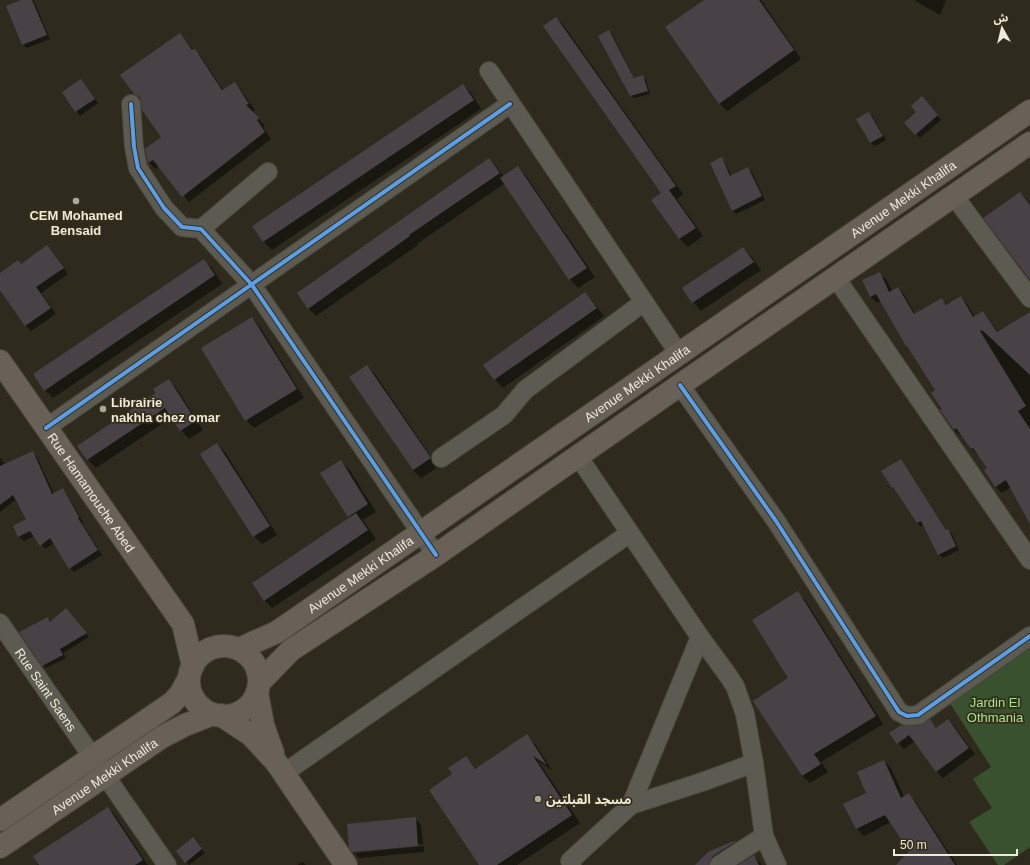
<svg xmlns="http://www.w3.org/2000/svg" width="1030" height="865" font-family="Helvetica,'Noto Sans Arabic',sans-serif">
	<style>
		.green { fill: #39512f }
		.shadow { fill: #0007 }
		.building { fill: #484247 }
		.lines { fill: none; stroke-linecap: round; stroke-linejoin: round }
		.minor-casing { stroke: #49463b; stroke-width: 20 }
		.major-casing { stroke: #49463b; stroke-width: 24 }
		.minor { stroke: #5d5b51; stroke-width: 18 }
		.major { stroke: #696058; stroke-width: 22 }
		.cycleway-casing { stroke: #342f18; stroke-width: 6 }
		.cycleway { stroke: #5a9eea; stroke-width: 4 }
		.poi-dot { fill: #aba79a; stroke: #342f18; stroke-width: 1.5 }
		.labels { text-anchor: middle; dominant-baseline: central; stroke-width: 3.5; stroke-linejoin: round; paint-order: stroke }
		.street-label { font-size: 13px; fill: #eeeadc; stroke: #342f18 }
		.poi-label { font-size: 13px; font-weight: bold; fill: #eeeadc; stroke: #342f18; text-anchor: start }
		.park-label { font-size: 13px; fill: #a3e18f; stroke: #342f18 }
	</style>
	<rect width="100%" height="100%" fill="#2e2b1e"/>
	<path class="green" d="M1030,644v203l-26,18h-6l-29,-43 23,-14 -19,-29 18,-12 -43,-67z"/>
	<path class="shadow" d="M24,0h9l1,1 16,38 -23,9 -4,-3 -15,-38z
		M706,0h55l40,59 -74,52 -8,-8z
		M914,0h32l-6,15z
		M556,18l8,8 119,168 -6,5 26,37 -15,11 -8,-8 -27,-39 9,-7z
		M609,31l3,3 23,45 8,-2 3,3 4,14 -16,4 -4,-3z
		M180,34l14,17 1,-1 6,7 23,34 11,-7 6,6 14,20 -3,2 13,14 -2,1 8,12 -82,63 -30,-36 -4,3 -6,-7 13,-25 -21,-37 -7,-7z
		M81,80l17,23 -18,13 -17,-24z
		M463,85l8,8 10,16 -209,141 -9,-9z
		M926,102l15,18 -21,18 -14,-15 12,-11z
		M869,113l4,4 13,23 -11,6 -4,-3z
		M489,159l8,8 7,10 14,-10 8,9 69,101 -17,11 -8,-9 -65,-96 -88,61 1,1 -102,71 -8,-8z
		M721,159l4,3 7,15 16,-8 4,3 13,28 -29,14 -3,-4z
		M1020,193l10,10v70z
		M47,246l5,6 16,22 -27,19 15,21 -25,17 -5,-5 -26,-38v-14l21,-9z
		M743,248l8,8 10,14 -60,41 -8,-9z
		M203,260l9,8 10,16 -169,114 -8,-8z
		M879,273l7,6 6,12 6,-3 6,6 11,20 27,-15 6,6 13,-8 6,7 8,13 8,-5 6,7 9,13 32,-13v203l-19,-35 -9,6 -6,-6 -11,-17 3,-2 -9,-13h-1l-7,-6 -9,-14 -1,1 -7,-6 -13,-19 2,-2 -7,-18 -26,-42 -3,-3 -26,-45 -4,2 -6,-6 -8,-17z
		M585,293l8,9 11,14 -101,72 -8,-9z
		M252,318l8,9 44,71 -50,30 -8,-8z
		M367,366l8,8 63,93 -17,11 -8,-8 -63,-93z
		M169,381l8,8 26,41 -14,9 -8,-9 -9,-13 -76,51 -8,-8 -9,-14 78,-52z
		M217,444l8,8 52,83 -15,9 -8,-8z
		M33,453l4,4 17,37 9,-5 4,5 16,28 -1,1 20,32 -28,17 -4,-4 -16,-25 -9,6 -11,-13 -10,5 -5,-4 -5,-11 13,-7 -10,-20 -17,13v-55l5,8z
		M340,461l9,8 27,43 -13,8 13,19 -104,69 -8,-8 86,-82 -2,-2z
		M904,464l43,67 5,3 7,16 -16,8 -4,-4 -15,-29 -3,2 -4,-4 -34,-51z
		M797,593l8,7 78,124 -62,38 7,10 -18,11 -8,-7 -48,-75 35,-23z
		M70,613l19,24 -26,16 3,5 -20,10 -3,-3 5,-47 4,4z
		M948,720l6,6 21,28 -32,24 -6,-6 -23,-30 -10,7 -14,-16 17,-6 12,-1 11,-5 7,7z
		M526,736l9,8 17,26 -14,-9 42,62 -63,42h-37l-27,-90 13,-18 10,12z
		M884,761l7,7 13,29 5,-3 6,7 42,64h-60l13,-13 -19,-30 -27,14 -7,-7 -12,-25 22,-11z
		M108,808l7,7 33,50h-111z
		M415,818l6,7 2,19 -68,7v2l69,-7v6l-65,6 -6,-7z
		M737,842l8,7 -24,16h-25l35,-22z
		M197,843l8,10 -16,12 -3,-3z
		M754,856l8,9h-22z
		M303,862l3,3h-9z"/>
	<path class="building" d="M21,0h11l15,35 -25,10 -16,-39z
		M704,0h55l35,50 -75,54 -54,-77z
		M556,17l120,169 -7,4 27,38 -17,11 -28,-39 10,-7 -118,-167z
		M609,30l25,48 9,-3 5,16 -18,5 -32,-60z
		M180,33l12,17 3,-1 27,41 13,-8 14,22 -3,1 13,13 -2,2 8,12 -83,65 -29,-37 -5,3 -3,-14 16,-12 -19,-27 -2,-12 -6,-4 -14,-19z
		M81,79l14,20 -20,13 -13,-20z
		M463,84l11,16 -211,142 -11,-16z
		M922,96l16,19 -23,20 -11,-12 12,-11 -5,-6z
		M869,112l14,24 -13,7 -14,-24z
		M722,157l8,19 18,-9 14,29 -30,15 -22,-48z
		M489,158l11,15 -91,62 1,1 -102,73 -11,-16z
		M518,166l69,102 -18,12 -69,-102z
		M1020,192l10,13v75l-47,-62z
		M47,245l17,23 -28,19 15,21 -26,18 -25,-36v-17l18,-13 3,4z
		M743,247l11,15 -62,41 -10,-15z
		M204,259l11,16 -171,116 -11,-17z
		M880,272l9,20 9,-5 16,27 28,-16 4,7 15,-9 12,21 10,-6 14,21 33,-20v63l-48,-45 -2,1 46,75 -8,5 12,18v95l-24,-44 -11,7 -11,-17 3,-2 -14,-20 -2,1 -15,-21 -2,2 -14,-20 2,-1 -11,-16 4,-3 -28,-44h-1l-30,-52 -6,3 -8,-17z
		M585,292l12,16 -103,72 -11,-15z
		M252,317l45,72 -52,32 -44,-73z
		M367,365l64,93 -18,12 -64,-93z
		M169,379l27,42 -16,10 -15,-23 -78,52 -10,-14 79,-53 -3,-4z
		M217,443l53,83 -17,11 -53,-83z
		M33,451l19,43 11,-6 16,29 -1,1 20,32 -29,19 -19,-31 -10,8 -10,-15 -12,6 -5,-11 13,-7 -13,-24 -13,10v-39z
		M901,459l45,71 2,-1 8,17 -18,9 -17,-34 -4,2 -24,-36 -1,1 -11,-17z
		M341,460l27,44 -20,13 -28,-44z
		M356,513l12,17 -104,71 -12,-18z
		M798,591l78,125 -62,38 7,10 -19,12 -49,-75 35,-23 -36,-58z
		M66,608l21,25 -27,16 3,6 -21,11 -23,-34 29,-15 2,5z
		M930,719l6,9 12,-9 21,29 -33,24 -27,-37 -12,9 -8,-11 12,-8 7,1 11,-1z
		M527,734l20,31 -14,-9 39,59 -75,50h-18l-50,-75 23,-16 -4,-6 18,-12 9,13z
		M884,760l17,38 8,-5 46,72h-59l13,-14 -24,-36 -29,14 -13,-25 23,-11 -9,-21z
		M108,807l35,53 -8,5h-96l-6,-9z
		M416,817l2,29 -66,6 -3,-4 -2,-24z
		M193,837l9,12 -17,14 -9,-12z
		M737,841l-24,15 -3,4 -1,5h-14l13,-13 23,-10z
		M754,855l5,10h-21z"/>
	<g class="lines">
		<defs>
			<g id="minor">
				<path d="M489,71l190,283"/>
				<path d="M131,104l3,43 4,21 26,40 18,19 19,2 51,56 184,270"/>
				<path d="M954,196l76,102"/>
				<path d="M201,229l67,-57"/>
				<path d="M836,278l194,282"/>
				<path d="M680,385l96,136 123,191 8,4 11,-1 112,-79"/>
				<path d="M46,428l464,-324"/>
				<path d="M578,456l122,181 27,37 8,12 10,28 9,49 10,73 13,29"/>
				<path d="M441,458l63,-43 21,-25 119,-88"/>
				<path id="s1" d="M0,623l167,242"/>
				<path d="M284,773l346,-240"/>
				<path d="M631,805l69,-168"/>
				<path d="M572,865l-2,-4 61,-56 71,-23 52,-19"/>
				<path d="M719,865l45,-29"/>
			</g>
			<g id="major">
				<path id="s2" d="M0,361l183,263 10,42"/>
				<circle cx="224" cy="681" r="35"/>
				<path id="s3" d="M239,649l38,-17 753,-521"/>
				<path d="M259,683l32,-33 145,-95 244,-170 350,-242"/>
				<path d="M257,692l6,33 10,28"/>
				<path d="M221,715l30,20 25,27 70,103"/>
				<path d="M0,820l172,-117 9,-10 8,-15"/>
				<path id="s4" d="M0,847l162,-110 23,-12 28,-11"/>
			</g>
		</defs>
		<use href="#minor" class="minor-casing"/>
		<use href="#major" class="major-casing"/>
		<use href="#minor" class="minor"/>
		<use href="#major" class="major"/>
		<defs>
			<path id="cycleway" d="M131,104l3,43 4,21 26,40 18,19 19,2 51,56 184,270
				M680,385l96,136 123,191 8,4 11,-1 112,-79
				M46,428l464,-324"/>
		</defs>
		<use href="#cycleway" class="cycleway-casing"/>
		<use href="#cycleway" class="cycleway"/>
	</g>
	<g class="poi-dot">
		<circle cx="76" cy="201" r="4"/>
		<circle cx="103" cy="409" r="4"/>
		<circle cx="538" cy="799" r="4"/>
	</g>
	<g class="labels">
		<g class="street-label">
			<text stroke="none"><textPath href="#s3" startOffset="803">Avenue Mekki Khalifa</textPath></text>
			<text stroke="none"><textPath href="#s3" startOffset="479">Avenue Mekki Khalifa</textPath></text>
			<text stroke="none"><textPath href="#s2" startOffset="160">Rue Hamamouche Abed</textPath></text>
			<text stroke="none"><textPath href="#s3" startOffset="143">Avenue Mekki Khalifa</textPath></text>
			<text stroke="none"><textPath href="#s1" startOffset="81">Rue Saint Saens</textPath></text>
			<text stroke="none"><textPath href="#s4" startOffset="126">Avenue Mekki Khalifa</textPath></text>
		</g>
		<g class="poi-label">
			<text x="76" y="215" text-anchor="middle">CEM Mohamed<tspan x="76" dy="15">Bensaid</tspan></text>
			<text x="111" y="402">Librairie<tspan x="111" dy="15">nakhla chez omar</tspan></text>
			<text x="546" y="799">مسجد القبلتين</text>
		</g>
		<g class="park-label">
			<text x="995" y="702">Jardin El<tspan x="995" dy="15">Othmania</tspan></text>
		</g>
	</g>
	<g transform="translate(1002 28) rotate(352)" stroke="#342f18" stroke-width="3" paint-order="stroke">
	<path d="M0-3L7 15L0 10L-7 15Z" fill="#eeeadc"/>
	<text y="-6" font-size="11" font-weight="bold" text-anchor="middle" fill="#eeeadc">ش</text>
	</g>
	<path d="M894 849v6h123v-6" fill="none" stroke="#eeeadc" stroke-width="2"/>
	<text x="900" y="849" font-size="12" fill="#eeeadc" stroke="#342f18" stroke-width="3" paint-order="stroke">50 m</text>
</svg>
